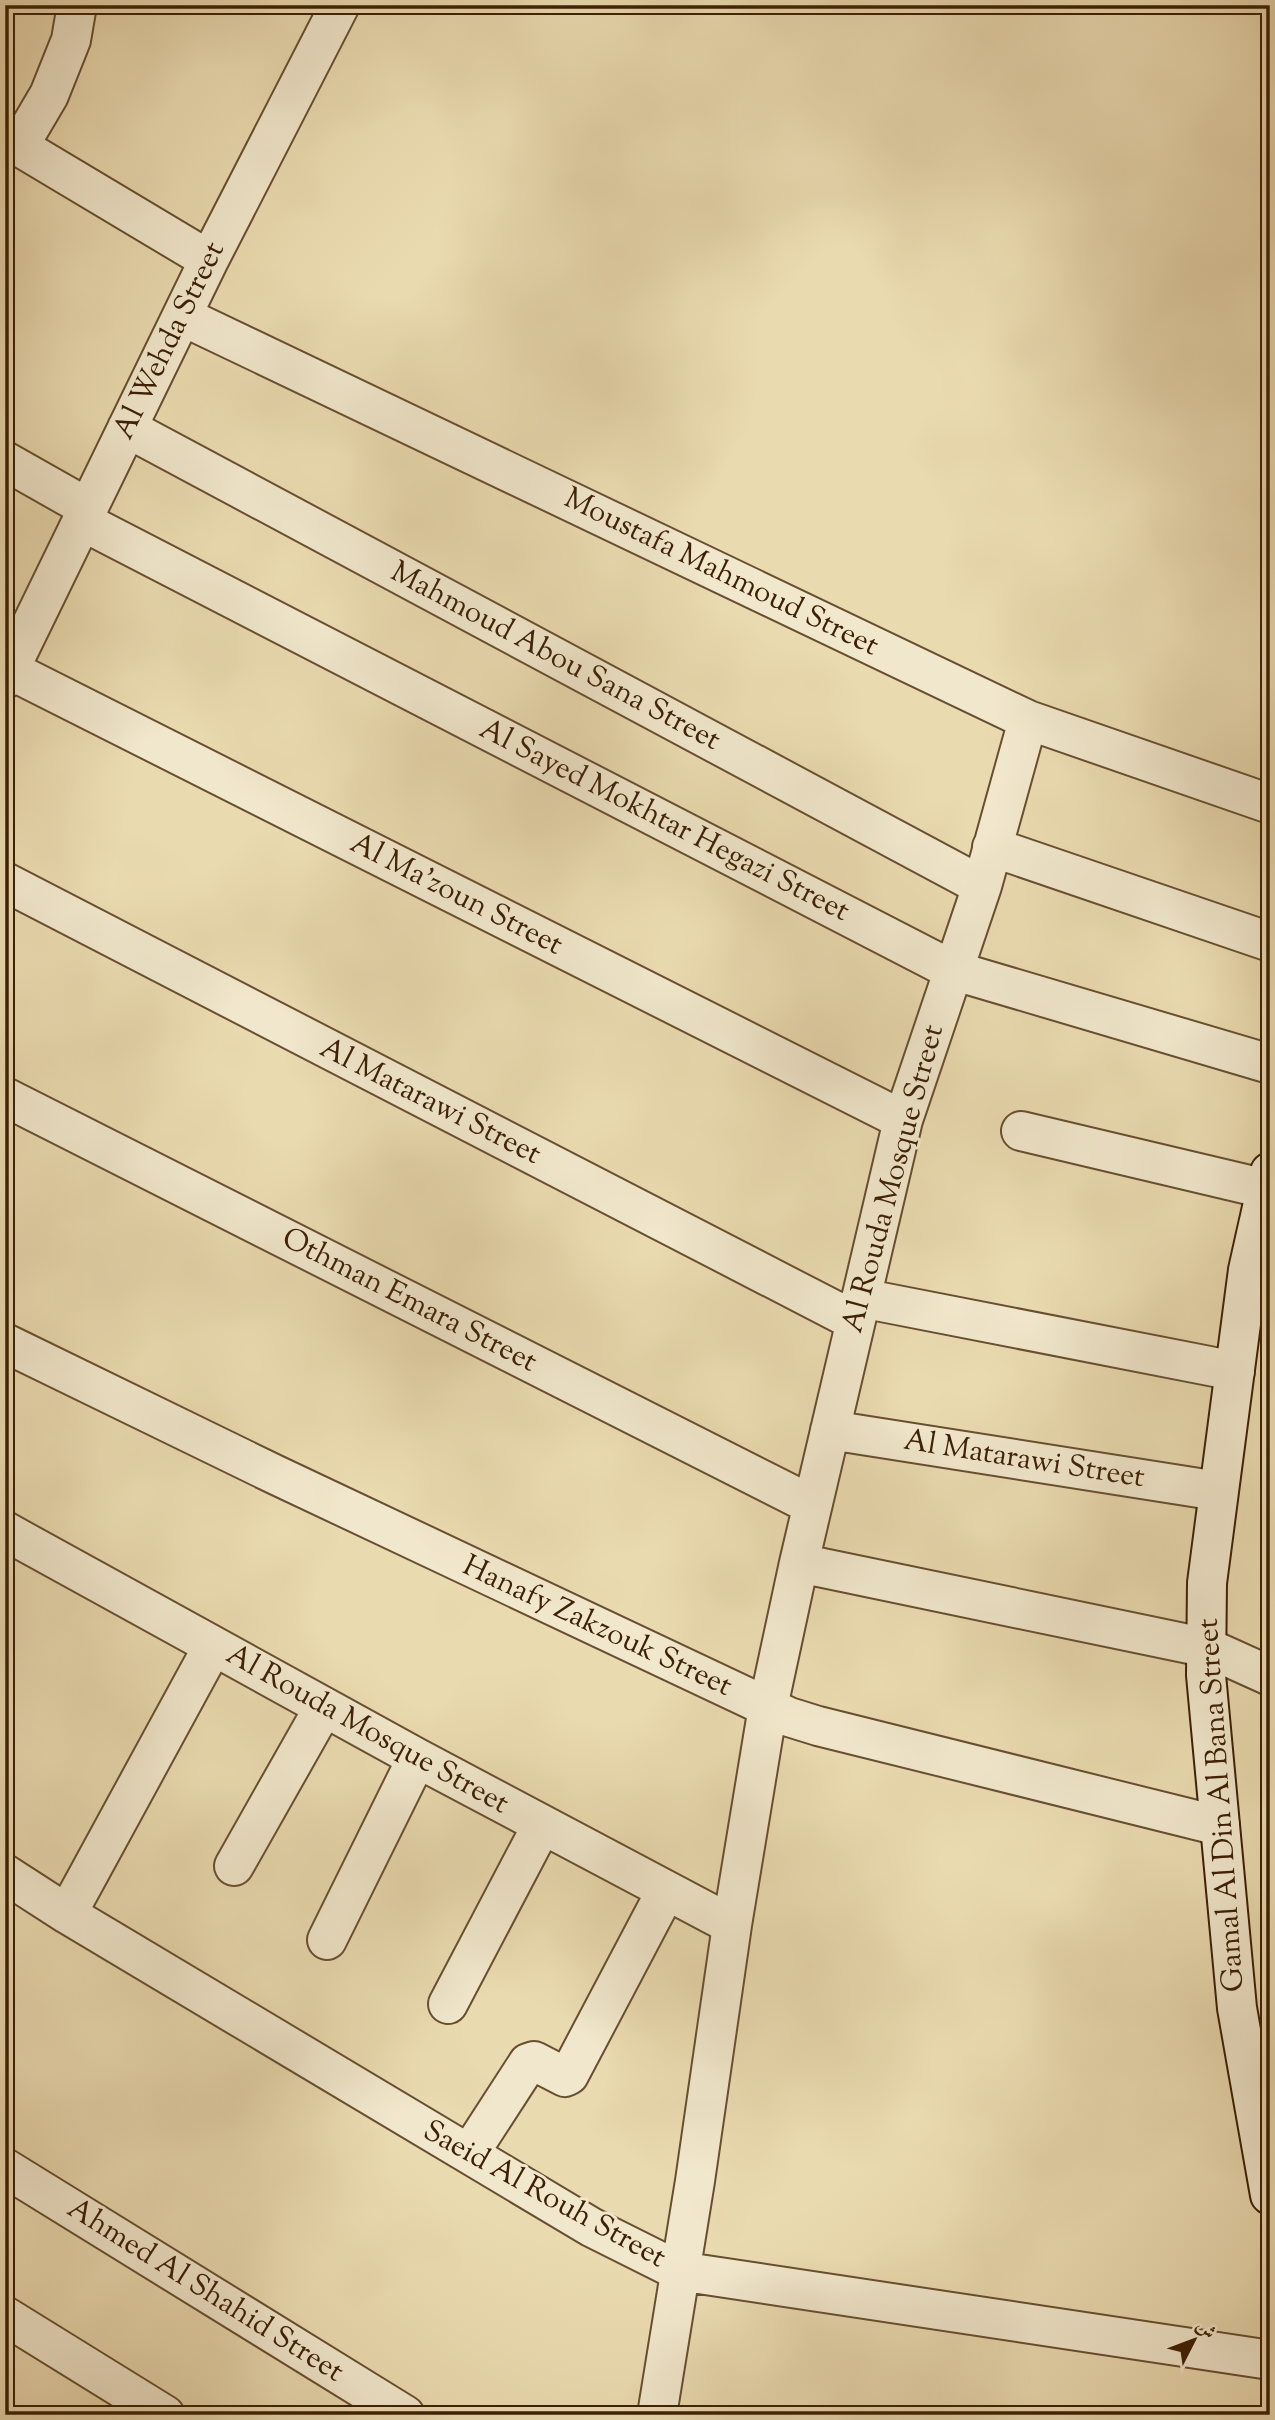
<svg xmlns="http://www.w3.org/2000/svg" width="1275" height="2420" font-family="'Sorts Mill Goudy',Amiri,serif">
	<style>
		.lines { fill: none; stroke-linecap: round; stroke-linejoin: round }
		.street-casing { stroke: #684e30; stroke-width: 42 }
		.secondary-casing { stroke: #3d2005; stroke-width: 42 }
		.street { stroke: #f1e7cc; stroke-width: 38 }
		.secondary { stroke: #f1e7cc; stroke-width: 38 }
		.labels { text-anchor: middle; dominant-baseline: central; stroke-width: 6; stroke-linejoin: round; paint-order: stroke }
		.street-label { font-size: 30px; fill: #3d2005; stroke: #f1e7cc }
	</style>
	<rect width="100%" height="100%" fill="#eadab0"/>
	<filter id="stains"><feTurbulence type="fractalNoise" baseFrequency=".00286" numOctaves="4"/><feColorMatrix values="0 0 0 0 .2 0 0 0 0 .09 0 0 0 0 .02 0 0 0 .5 -.17"/></filter>
	<radialGradient id="worn" r=".72"><stop offset=".6" stop-color="#630" stop-opacity="0"/><stop offset="1" stop-color="#630" stop-opacity=".3"/></radialGradient>
	<g class="lines">
		<defs>
			<path id="street" d="M5,138l204,122
				M19,146l30,-51 22,-55 6,-35
				M182,316l846,404 242,84
				M127,428l855,458
				M5,461l83,47
				M82,521l870,449 318,94
				M10,670l893,450
				M5,679l204,-419 131,-255
				M992,847l278,95
				M5,882l850,439
				M5,1097l807,408
				M1021,1131l245,58
				M861,1298l374,73
				M5,1343l271,132 513,242 29,9 402,100
				M830,1430l388,61
				M5,1531l412,227 315,167
				M799,1563l409,85 62,28
				M234,1866l90,-159
				M5,1874l62,40 524,313 88,44 591,89
				M67,1914l146,-268
				M327,1940l90,-182
				M448,2004l94,-179
				M469,2154l59,-91 6,-2 31,16 4,-2 97,-184
				M5,2168l400,247
				M5,2316l160,99
				M657,2415l38,-234 37,-256 36,-218 31,-144 104,-443 79,-234 46,-166"/>
			<path id="secondary" d="M1270,1172l-22,98 -41,313 -1,92 31,333 33,187"/>
		</defs>
		<use href="#street" class="street-casing"/>
		<use href="#secondary" class="secondary-casing"/>
		<use href="#street" class="street"/>
		<use href="#secondary" class="secondary"/>
	</g>
	<g class="labels">
		<g class="street-label">
			<text transform="translate(170 341) rotate(-64)">Al Wehda Street</text>
			<text transform="translate(721 573) rotate(26)">Moustafa Mahmoud Street</text>
			<text transform="translate(555 657) rotate(28)">Mahmoud Abou Sana Street</text>
			<text transform="translate(664 821) rotate(27)">Al Sayed Mokhtar Hegazi Street</text>
			<text transform="translate(456 895) rotate(27)">Al Ma'zoun Street</text>
			<text transform="translate(430 1102) rotate(27)">Al Matarawi Street</text>
			<text transform="translate(894 1179) rotate(-75)">Al Rouda Mosque Street</text>
			<text transform="translate(409 1301) rotate(27)">Othman Emara Street</text>
			<text transform="translate(1024 1460) rotate(9)">Al Matarawi Street</text>
			<text transform="translate(597 1627) rotate(25)">Hanafy Zakzouk Street</text>
			<text transform="translate(367 1730) rotate(29)">Al Rouda Mosque Street</text>
			<text transform="translate(1222 1805) rotate(-94)">Gamal Al Din Al Bana Street</text>
			<text transform="translate(544 2195) rotate(29)">Saeid Al Rouh Street</text>
			<text transform="translate(205 2291) rotate(32)">Ahmed Al Shahid Street</text>
		</g>
	</g>
	<rect width="1275" height="2420" fill="none" stroke="#eadab0" stroke-width="28"/>
	<rect x="7" y="7" width="1261" height="2406" fill="none" stroke="#3d2005" stroke-width="3.5"/>
	<rect x="14" y="14" width="1247" height="2392" fill="none" stroke="#3d2005" stroke-width="2"/>
	<g transform="translate(1194 2340) rotate(48)" stroke="#f1e7cc" stroke-width="5" paint-order="stroke">
	<path d="M0-5L12 26L0 18L-12 26Z" fill="#3d2005"/>
	<text y="-10" font-size="19" font-weight="bold" text-anchor="middle" fill="#3d2005">ش</text>
	</g>
	<rect width="100%" height="100%" filter="url(#stains)"/>
	<rect width="100%" height="100%" fill="url(#worn)"/>
</svg>
